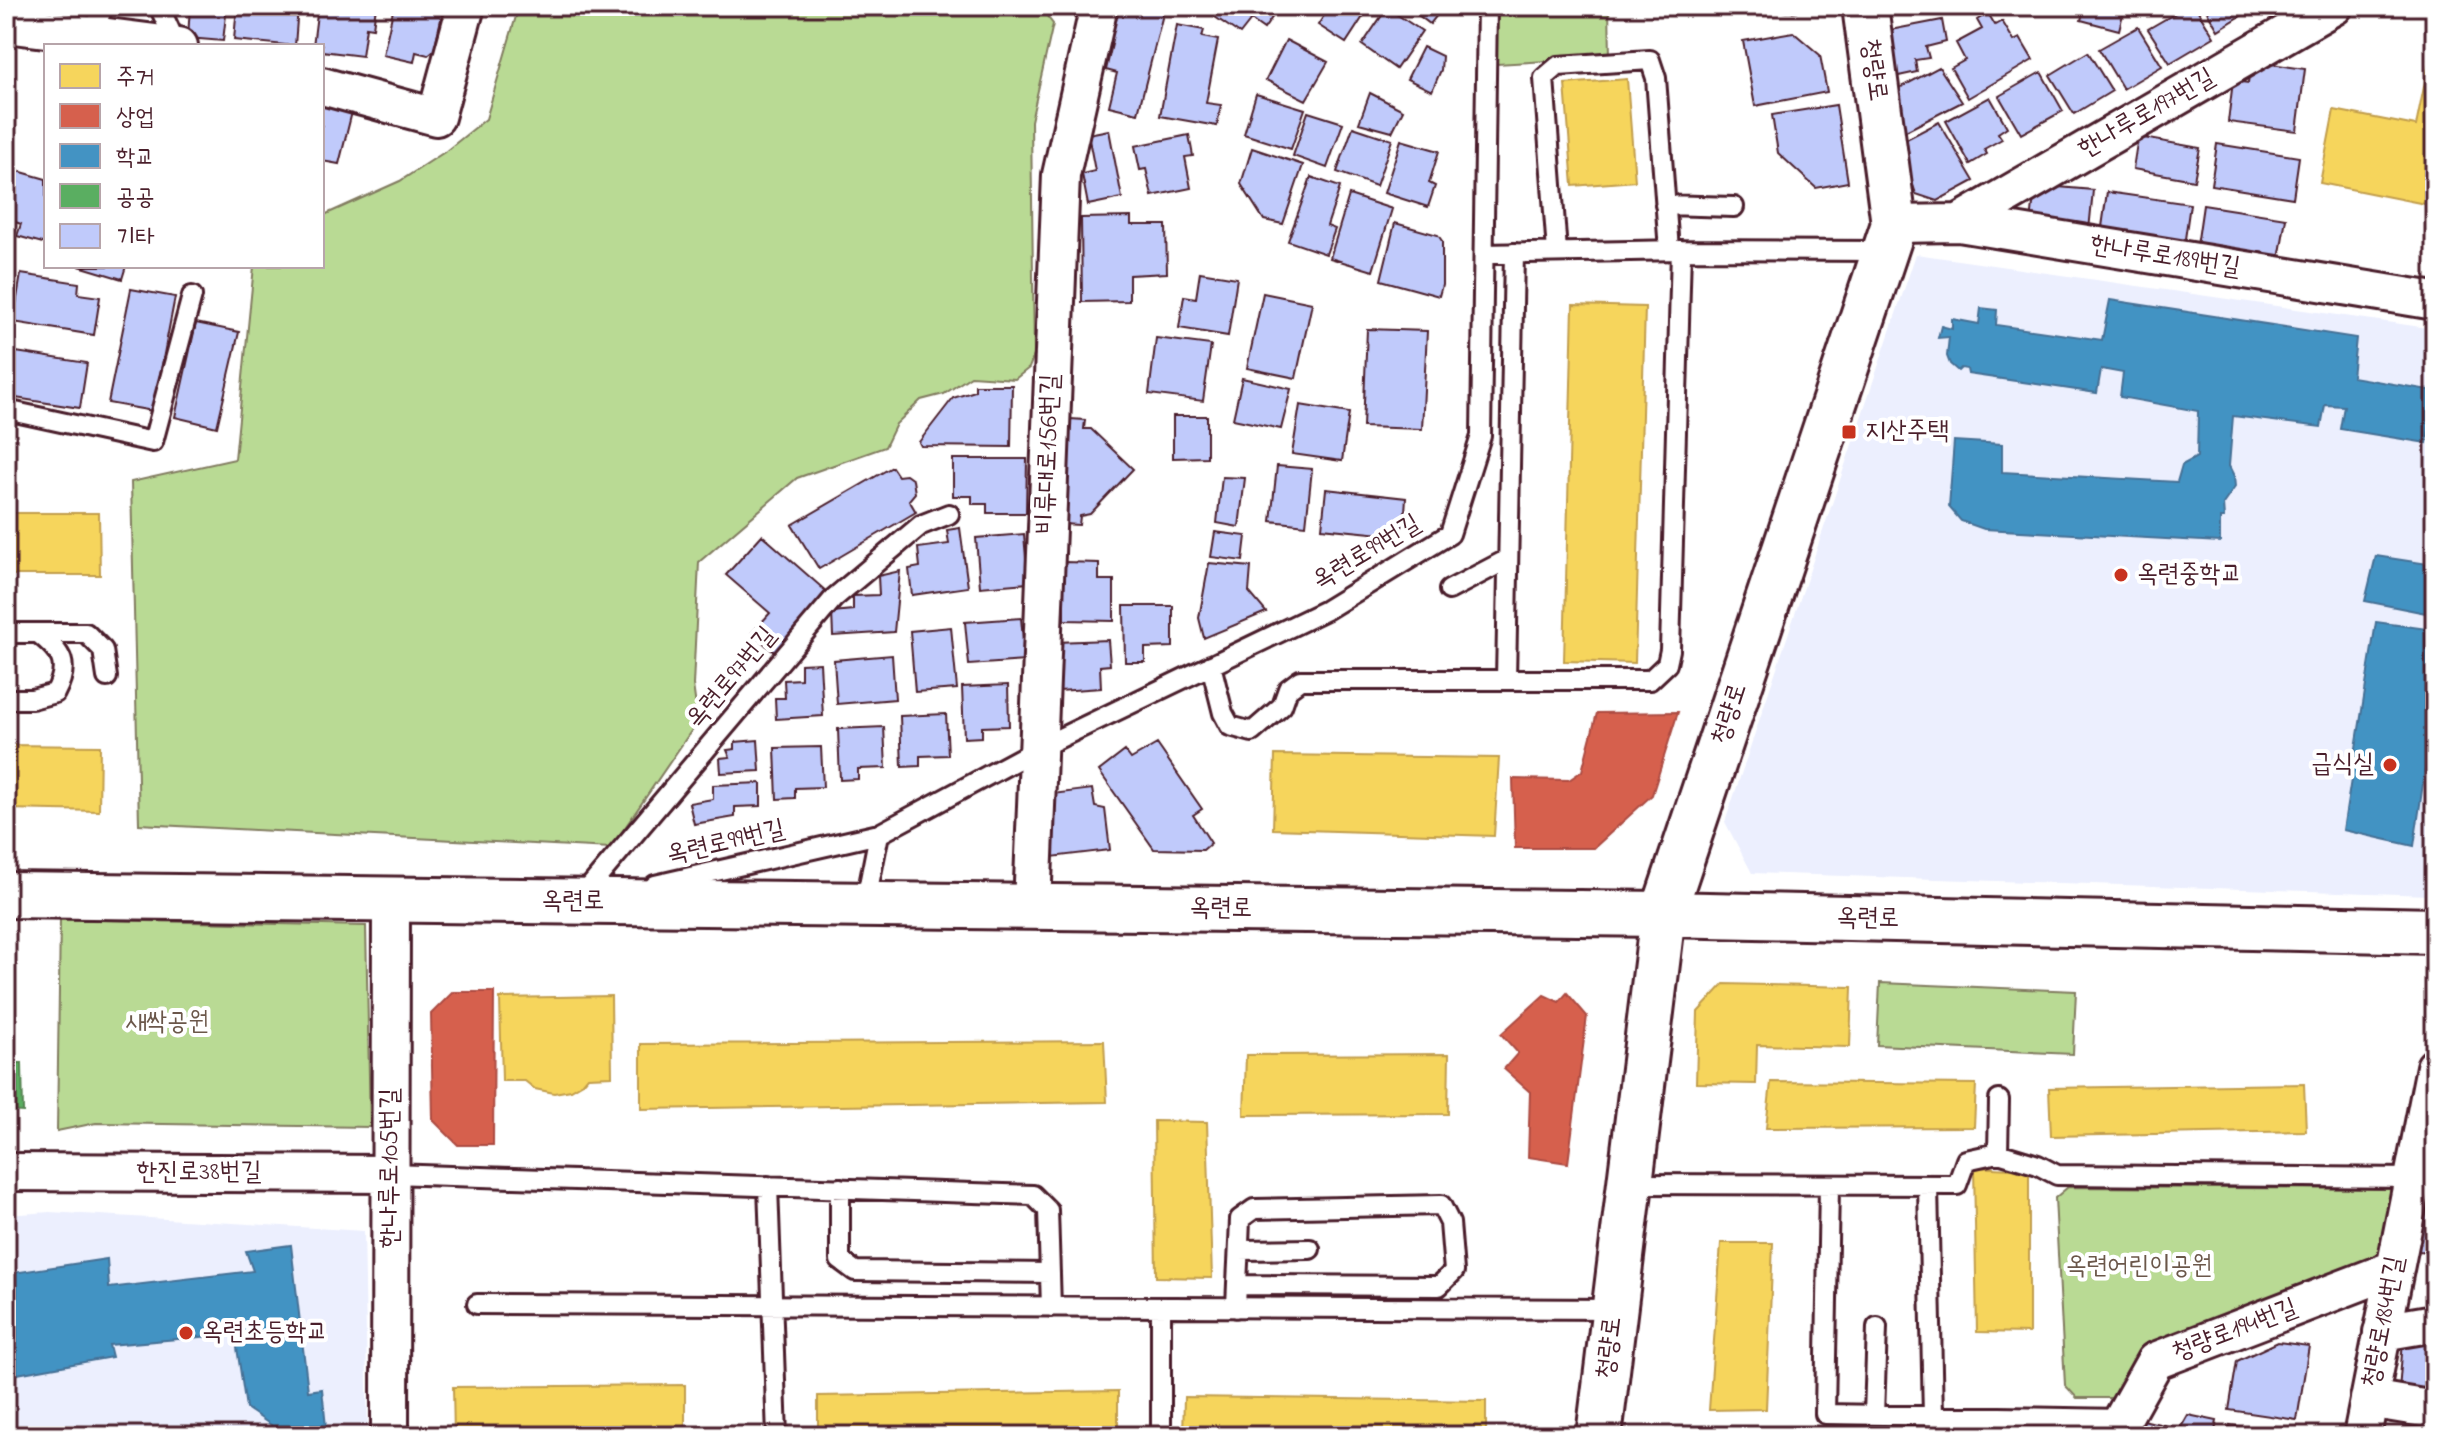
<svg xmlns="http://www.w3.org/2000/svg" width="2441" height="1442" font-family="'Indie Flower','Poor Story',sans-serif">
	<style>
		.built { fill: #eceffe }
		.green { fill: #b9da94; stroke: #827c60; stroke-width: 2 }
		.homes { fill: #f6d55c; stroke: #c29e4d; stroke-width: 2 }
		.shops { fill: #d6604d; stroke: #ac4c43; stroke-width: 2 }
		.schools { fill: #4393c3; stroke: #457095; stroke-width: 2 }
		.public { fill: #5aae61; stroke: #558351; stroke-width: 2 }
		.building { fill: #c0cafb; stroke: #4a1f2b; stroke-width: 2 }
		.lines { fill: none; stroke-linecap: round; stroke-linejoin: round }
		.service-casing { stroke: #4a1f2b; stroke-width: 24 }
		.minor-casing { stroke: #4a1f2b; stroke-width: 42 }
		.tertiary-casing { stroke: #4a1f2b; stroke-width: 50 }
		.service { stroke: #fff; stroke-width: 18 }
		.minor { stroke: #fff; stroke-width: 36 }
		.tertiary { stroke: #fff; stroke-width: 44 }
		.poi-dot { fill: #c8321e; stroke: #fff; stroke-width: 3 }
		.labels { text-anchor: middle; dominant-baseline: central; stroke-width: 8; stroke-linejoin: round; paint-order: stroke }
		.street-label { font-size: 26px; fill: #4a1f2b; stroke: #fff }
		.poi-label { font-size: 26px; fill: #4a1f2b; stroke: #fff; text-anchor: start }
		.park-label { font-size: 26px; fill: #6b574a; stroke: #fff }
	</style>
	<rect width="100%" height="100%" fill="#fff"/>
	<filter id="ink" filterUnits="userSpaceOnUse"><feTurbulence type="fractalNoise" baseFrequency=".0125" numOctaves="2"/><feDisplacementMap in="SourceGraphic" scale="16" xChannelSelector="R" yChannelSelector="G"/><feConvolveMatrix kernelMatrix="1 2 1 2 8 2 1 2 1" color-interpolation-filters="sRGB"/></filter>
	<g filter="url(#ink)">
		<path class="built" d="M1916,254l519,75v538l-5,28 -678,-22 -27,-51z
			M50,1212l314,19 4,205h-362v-221z"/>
		<path class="green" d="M519,6h520l14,18 -22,97 3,234 -5,13 -14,11 -44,-3 -27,18 -23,6 -25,24 -11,23 -88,31 -98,84 -6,123 5,36 -87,127 -472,-24 -8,-342 104,-23 19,-193h68v-50l78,-35 46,-30 40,-32z
			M1497,6h112l1,51 -113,7z
			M60,919l306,7 4,201 -274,-4 -39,8z
			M1880,983l196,8 -3,63 -196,-9z
			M2068,1187l327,2 -13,69 -239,91 -29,49h-37l-12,-13 -10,-187z"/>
		<path class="homes" d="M2434,38l1,168 -115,-23 14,-73 82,16z
			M1627,79l8,102 -62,5 -8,-102z
			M1573,305l72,2 -10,356 -71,-2z
			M6,513h93l1,62h-94z
			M6,745l94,1 -1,65 -93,-2z
			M1275,755l224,3 -5,78 -221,-7z
			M1724,984l128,3 -2,60 -93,-2 -1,39 -60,-1 2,-71z
			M611,996l1,80 -24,1 -5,6 -12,7 -17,3 -19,-4 -10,-8h-23l-2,-83z
			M1104,1041l3,61 -466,7v-65z
			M1449,1054l-1,60 -204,1 2,-60z
			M1771,1082l205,2 -2,43 -208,1z
			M2304,1084l2,47 -255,5 -2,-48z
			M1154,1121l53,1 5,156 -56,-1z
			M1974,1167l55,3v163l-52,-1z
			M1721,1243h52l-7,166 -57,1z
			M685,1385v51h-231l-1,-49z
			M1118,1391v45h-300v-40z
			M1184,1397l302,4v35h-303z"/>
		<path class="shops" d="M1678,712l-26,83 -58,53h-79l-2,-69 56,1 13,-9 15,-58z
			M453,992h41l-1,153h-35l-25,-25 -2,-106z
			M1567,993l20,23 -19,147 -40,-6 2,-65 -26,-23 14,-16 -17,-19 43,-39 15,7z"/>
		<path class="schools" d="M2110,300l246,38 -4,39 83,14 -8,52 -87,-14 4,-23 -19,-1 -4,22 -88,-11 -4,50 5,10 1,11 -12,17 1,14h-4v24l-236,-13 -23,-8 -12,-14 5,-66 48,3v28l175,10 5,-17 15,-8 1,-46 -78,-14 3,-24 -22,-4 -4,24 -129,-19 -1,-5 -6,-1 -3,3 -8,-7 -3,-8 2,-19 -11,1 3,-12 11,3v-10l27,5 2,-16 16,2 -1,15 106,15z
			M2376,556l59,9v10l-9,38 -61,-12z
			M2376,622l59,8v70l-21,146 -71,-16z
			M291,1245l17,146 14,-2 5,47h-55l-1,-11 -25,-17 -11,-74 -126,11 3,12 -106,19v-102l101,-15 2,29 144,-17 -7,-20z"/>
		<path class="public" d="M6,1063h16l1,49 -17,-1z"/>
		<path class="building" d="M29,6h55l-1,8z
			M190,6h37l-4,35 -35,-3z
			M237,6h61l-3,40 -61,-6z
			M318,6h58l-3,22 -7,-1 -4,29 -40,-5v-5h-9z
			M394,6h50l-10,44 -6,5 -12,-3 -2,10 -31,-7z
			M1111,6h54l-27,107 -29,-7 8,-33 -11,-3 6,-26 -9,-2z
			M1223,6h35l15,10 -9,13 -13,-9 -11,14 -25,-17z
			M1330,6h40l-24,37 -28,-18z
			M1406,6h38l-14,18z
			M1772,6h46v3l-32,3z
			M2085,6h40l-6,24 -38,-10z
			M2188,6h7l19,31 -44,26 -22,-34z
			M2204,6h53l-39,24z
			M1387,8l35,23 -26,38 -34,-24z
			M1988,13l7,12 7,-4 12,20 6,-3 13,22 -65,38 -17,-30 14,-8 -9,-17 26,-14 -5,-9z
			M1942,20l4,22 -20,5 3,11 -14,2 2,12 -23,5 -9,-46z
			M1177,25l27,5 -2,7 16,3 -12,63 15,2 -4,21 -57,-10z
			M2138,27l24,39 -39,23 -24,-40z
			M1793,32l27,23 7,37 -72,14 -12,-65z
			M1286,40l42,22 -22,38 -40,-20z
			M1423,47l19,9 -1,14 -9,21 -25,-12z
			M2088,52l24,39 -38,23 -24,-39z
			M2264,63l41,6 -8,62 -69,-9 5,-41 15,2 1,-8z
			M1939,67l23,35 -64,33 -10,-41z
			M2041,72l22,39 -42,23 -22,-38z
			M1370,93l33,17 -11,22 -33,-9z
			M322,94l32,10 -15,60 -17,-3z
			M1256,94l49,15 -14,40 -47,-15z
			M1990,97l17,30 -9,6 4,6 -18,10 3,5 -17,10 -24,-43z
			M1836,105l12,77 -32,6 -38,-35 -6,-38z
			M1308,112l35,11 -16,45 -34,-12z
			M1939,122l35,59 -37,20 -21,-7 -17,-51z
			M1353,127l39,13 -16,46 -39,-14z
			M1109,130l13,68 -34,7 -6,-31 13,-3 -7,-37z
			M1189,135l4,21 -8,1 6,31 -39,8 -6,-27 -6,1 -5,-24z
			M2138,137l62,11 -6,32 -61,-11z
			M1401,140l38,11 -10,32 6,3 -7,21 -44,-14z
			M2217,144l82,13 -6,41 -82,-13z
			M1252,148l51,17 -20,59 -19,-4 -23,-36z
			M18,171l28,8v65l-29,-8 4,-12 -15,-5v-11z
			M1311,177l29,10 -13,39 8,3 -9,25 -38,-13z
			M2046,186l47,4 -4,40 -58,-6 3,-30z
			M2107,192l83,12 -6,42 -83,-12z
			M1349,195l43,14 -19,62 -43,-13z
			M2203,205l83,13 -7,41 -82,-13z
			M1131,217v8h35l1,48 -38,2v26l-47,1 -1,-84z
			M1395,223l43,12 4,6v44l-3,11 -58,-16z
			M79,266h47l-4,13z
			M1200,272l37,6 -9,58 -49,-8 5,-32 12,2z
			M21,274l58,9 -1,11 22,3 -6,38 -81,-13z
			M131,289l44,8 -22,114 -45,-8z
			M1263,293l49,10 -16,75 -49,-10z
			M196,323l43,9 -22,95 -42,-10z
			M1367,329l60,2 -5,98 -59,-2z
			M1156,338l55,7 -8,56 -54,-7z
			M16,352l71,11 -7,45 -71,-11z
			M1242,378l49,11 -10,40 -48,-10z
			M975,385h37l-1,62 -90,-1 -2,-4 34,-44 22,-7z
			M1300,405l49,8 -7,48 -50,-7z
			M1173,416h34v41l-34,1z
			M1070,419l15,1 -1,9h7l42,40 -43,45 -10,2 -1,9 -17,-1z
			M953,459h74l-1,54h-39v-9h-15v-8h-19z
			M1277,466l35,3 -6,56 -35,-4z
			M892,467l6,9 8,-1 7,5 2,13 -6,7 7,12 -97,57 -27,-44z
			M1222,477l23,1 -6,49 -22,-4z
			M1326,489l80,9 -2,27 -13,10 -69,-7z
			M960,528l8,59 -56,8 -3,-26 11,-2 -2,-19 31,-4 -2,-14z
			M1215,532l31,4 -3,25 -32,-4z
			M1024,534l4,49 -48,4 -4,-49z
			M762,535l65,57 -53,60 -22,-19 18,-20 -44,-38z
			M1064,562l35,1v17h15v41l-50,-1z
			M1209,563l42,4 -2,25 17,20 -62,26 -5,-20z
			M900,571l-6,61 -61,4 -1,-24 21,-2v-14l26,-1 -1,-19z
			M1124,606h49v41l-28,1v14h-20z
			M1021,618l4,43 -56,4 -4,-43z
			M951,627l6,62 -42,3 -5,-61z
			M1108,640l2,25 -10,1 1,22 -42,3 -3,-49z
			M892,655l3,44 -58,5 -3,-44z
			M820,663l3,53 -47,3 -1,-21h10l-1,-18 17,-1v-15z
			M1008,685l1,41 -27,1v10l-18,1 -2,-51z
			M946,714l2,41 -28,1v10l-18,1 -2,-51z
			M884,727l2,41 -28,1v10l-18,1 -2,-51z
			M758,740l2,31 -39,2 -1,-15 10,-1 -3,-7 8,-1v-7z
			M1157,744l45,65 -9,6 18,28 -8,7 -49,-1 -55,-78 26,-20 6,8z
			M821,747l2,40 -28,1v10l-18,1 -2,-51z
			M761,783v23l-26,1v10l-41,7 -5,-21 24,-4v-14z
			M1092,789l3,18 10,2 5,41 -58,7 -8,-62z
			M2427,1195h8v57l-18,-1z
			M2403,1341l32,2v25l-10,24 -26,-1z
			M2278,1342l31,4 -12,74 -68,-10 8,-49z
			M2188,1415l29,6 -3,15h-75l4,-16 37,9z
			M2230,1425l61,11h-63z"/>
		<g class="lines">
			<defs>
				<path id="service" d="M159,6l18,40
					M93,35l10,-29
					M1665,205l69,2
					M1557,252l-13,-174 14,-12 92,-6 6,18 13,172
					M1484,254l197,-4 204,1
					M6,410l147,32 39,-146
					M1449,590l59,-31
					M6,633h80l17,17 4,27
					M1211,665l12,48 7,13 22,6 30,-26 6,-17 12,-9h350l17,-16 3,-14 11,-400
					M1506,680l8,-427
					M6,699h26l23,-6c15,-28 8,-40 -16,-59
					M655,885l224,-51
					M582,896l252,-298 87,-73 28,-11
					M865,905l14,-71 158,-85 289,-139 124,-76 31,-98 6,-430
					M1998,1153l1,-53
					M391,1174l642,21 15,15 3,97
					M1630,1184l327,1 9,-25 32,-7 40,12 19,10 356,3
					M768,1186l9,250
					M1829,1186l-4,228 298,5
					M1928,1186l5,230
					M840,1188v72l15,11 195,2
					M1239,1250l71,-1
					M477,1304l1137,5
					M1236,1308c1,-30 3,-60 4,-89l14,-10 187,-4 9,18 4,48 -15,15 -202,-1
					M1874,1415l3,-88
					M1161,1436v-129"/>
				<path id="minor" d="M6,24l173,22
					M322,86l114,31 30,-111
					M1959,223l375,-217
					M1894,224l65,-1 476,78
					M1032,907l29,-732 38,-169
					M6,1172l385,2
					M2382,1332l53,-9
					M2369,1399l66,11
					M390,1436l1,-535
					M2113,1436l42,-75 239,-92
					M2362,1436l73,-369"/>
				<path id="tertiary" d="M6,895l1657,19 772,17
					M1599,1436l64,-522 231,-690 -29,-218"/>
			</defs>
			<use href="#service" class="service-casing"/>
			<use href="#minor" class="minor-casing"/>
			<use href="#tertiary" class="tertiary-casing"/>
			<use href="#service" class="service"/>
			<use href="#minor" class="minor"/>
			<use href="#tertiary" class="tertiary"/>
		</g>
	</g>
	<g class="poi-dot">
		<rect x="1841" y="424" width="16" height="16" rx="4"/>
		<circle cx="2121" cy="575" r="8"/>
		<circle cx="2390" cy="765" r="8"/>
		<circle cx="186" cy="1333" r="8"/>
	</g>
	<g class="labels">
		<g class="street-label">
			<text transform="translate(1873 70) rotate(82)">청량로</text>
			<text transform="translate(2147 114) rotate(-30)">한나루로197번길</text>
			<text transform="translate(2165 257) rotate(9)">한나루로189번길</text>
			<text transform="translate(1049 454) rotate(-88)">비류대로156번길</text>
			<text transform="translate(1367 553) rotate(-31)">옥련로99번길</text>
			<text transform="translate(732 678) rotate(-50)">옥련로97번길</text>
			<text transform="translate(1730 714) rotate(-72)">청량로</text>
			<text transform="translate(726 843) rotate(-13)">옥련로99번길</text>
			<text x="573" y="902">옥련로</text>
			<text transform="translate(1221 909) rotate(1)">옥련로</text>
			<text transform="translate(1868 919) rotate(1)">옥련로</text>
			<text transform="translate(391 1168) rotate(-90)">한나루로105번길</text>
			<text x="199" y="1173">한진로38번길</text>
			<text transform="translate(2384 1322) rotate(-79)">청량로184번길</text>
			<text transform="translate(2235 1331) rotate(-21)">청량로194번길</text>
			<text transform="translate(1610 1348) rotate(-83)">청량로</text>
		</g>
		<g class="poi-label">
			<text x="1865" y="432">지산주택</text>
			<text x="2137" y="575">옥련중학교</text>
			<text x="2374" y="765" text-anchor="end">급식실</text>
			<text x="202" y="1333">옥련초등학교</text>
		</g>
		<g class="park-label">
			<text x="167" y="1023">새싹공원</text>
			<text x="2139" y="1267">옥련어린이공원</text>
		</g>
	</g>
	<rect width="2441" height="1442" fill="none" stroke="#fff" stroke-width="32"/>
	<rect x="16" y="16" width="2409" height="1410" fill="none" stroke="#4a1f2b" stroke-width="3" filter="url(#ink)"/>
	<rect x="44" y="44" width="280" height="224" fill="#ffffff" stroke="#b7a5aa" stroke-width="2"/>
	<rect x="60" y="64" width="40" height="24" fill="#f6d55c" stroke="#b7a5aa" stroke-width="2"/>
	<text x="116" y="84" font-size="24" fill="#4a1f2b">주거</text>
	<rect x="60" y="104" width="40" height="24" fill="#d6604d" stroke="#b7a5aa" stroke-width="2"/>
	<text x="116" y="124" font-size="24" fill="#4a1f2b">상업</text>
	<rect x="60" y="144" width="40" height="24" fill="#4393c3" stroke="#b7a5aa" stroke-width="2"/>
	<text x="116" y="164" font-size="24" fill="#4a1f2b">학교</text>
	<rect x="60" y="184" width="40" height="24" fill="#5aae61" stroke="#b7a5aa" stroke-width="2"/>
	<text x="116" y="204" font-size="24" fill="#4a1f2b">공공</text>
	<rect x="60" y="224" width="40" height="24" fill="#c0cafb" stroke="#b7a5aa" stroke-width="2"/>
	<text x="116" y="244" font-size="24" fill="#4a1f2b">기타</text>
</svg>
